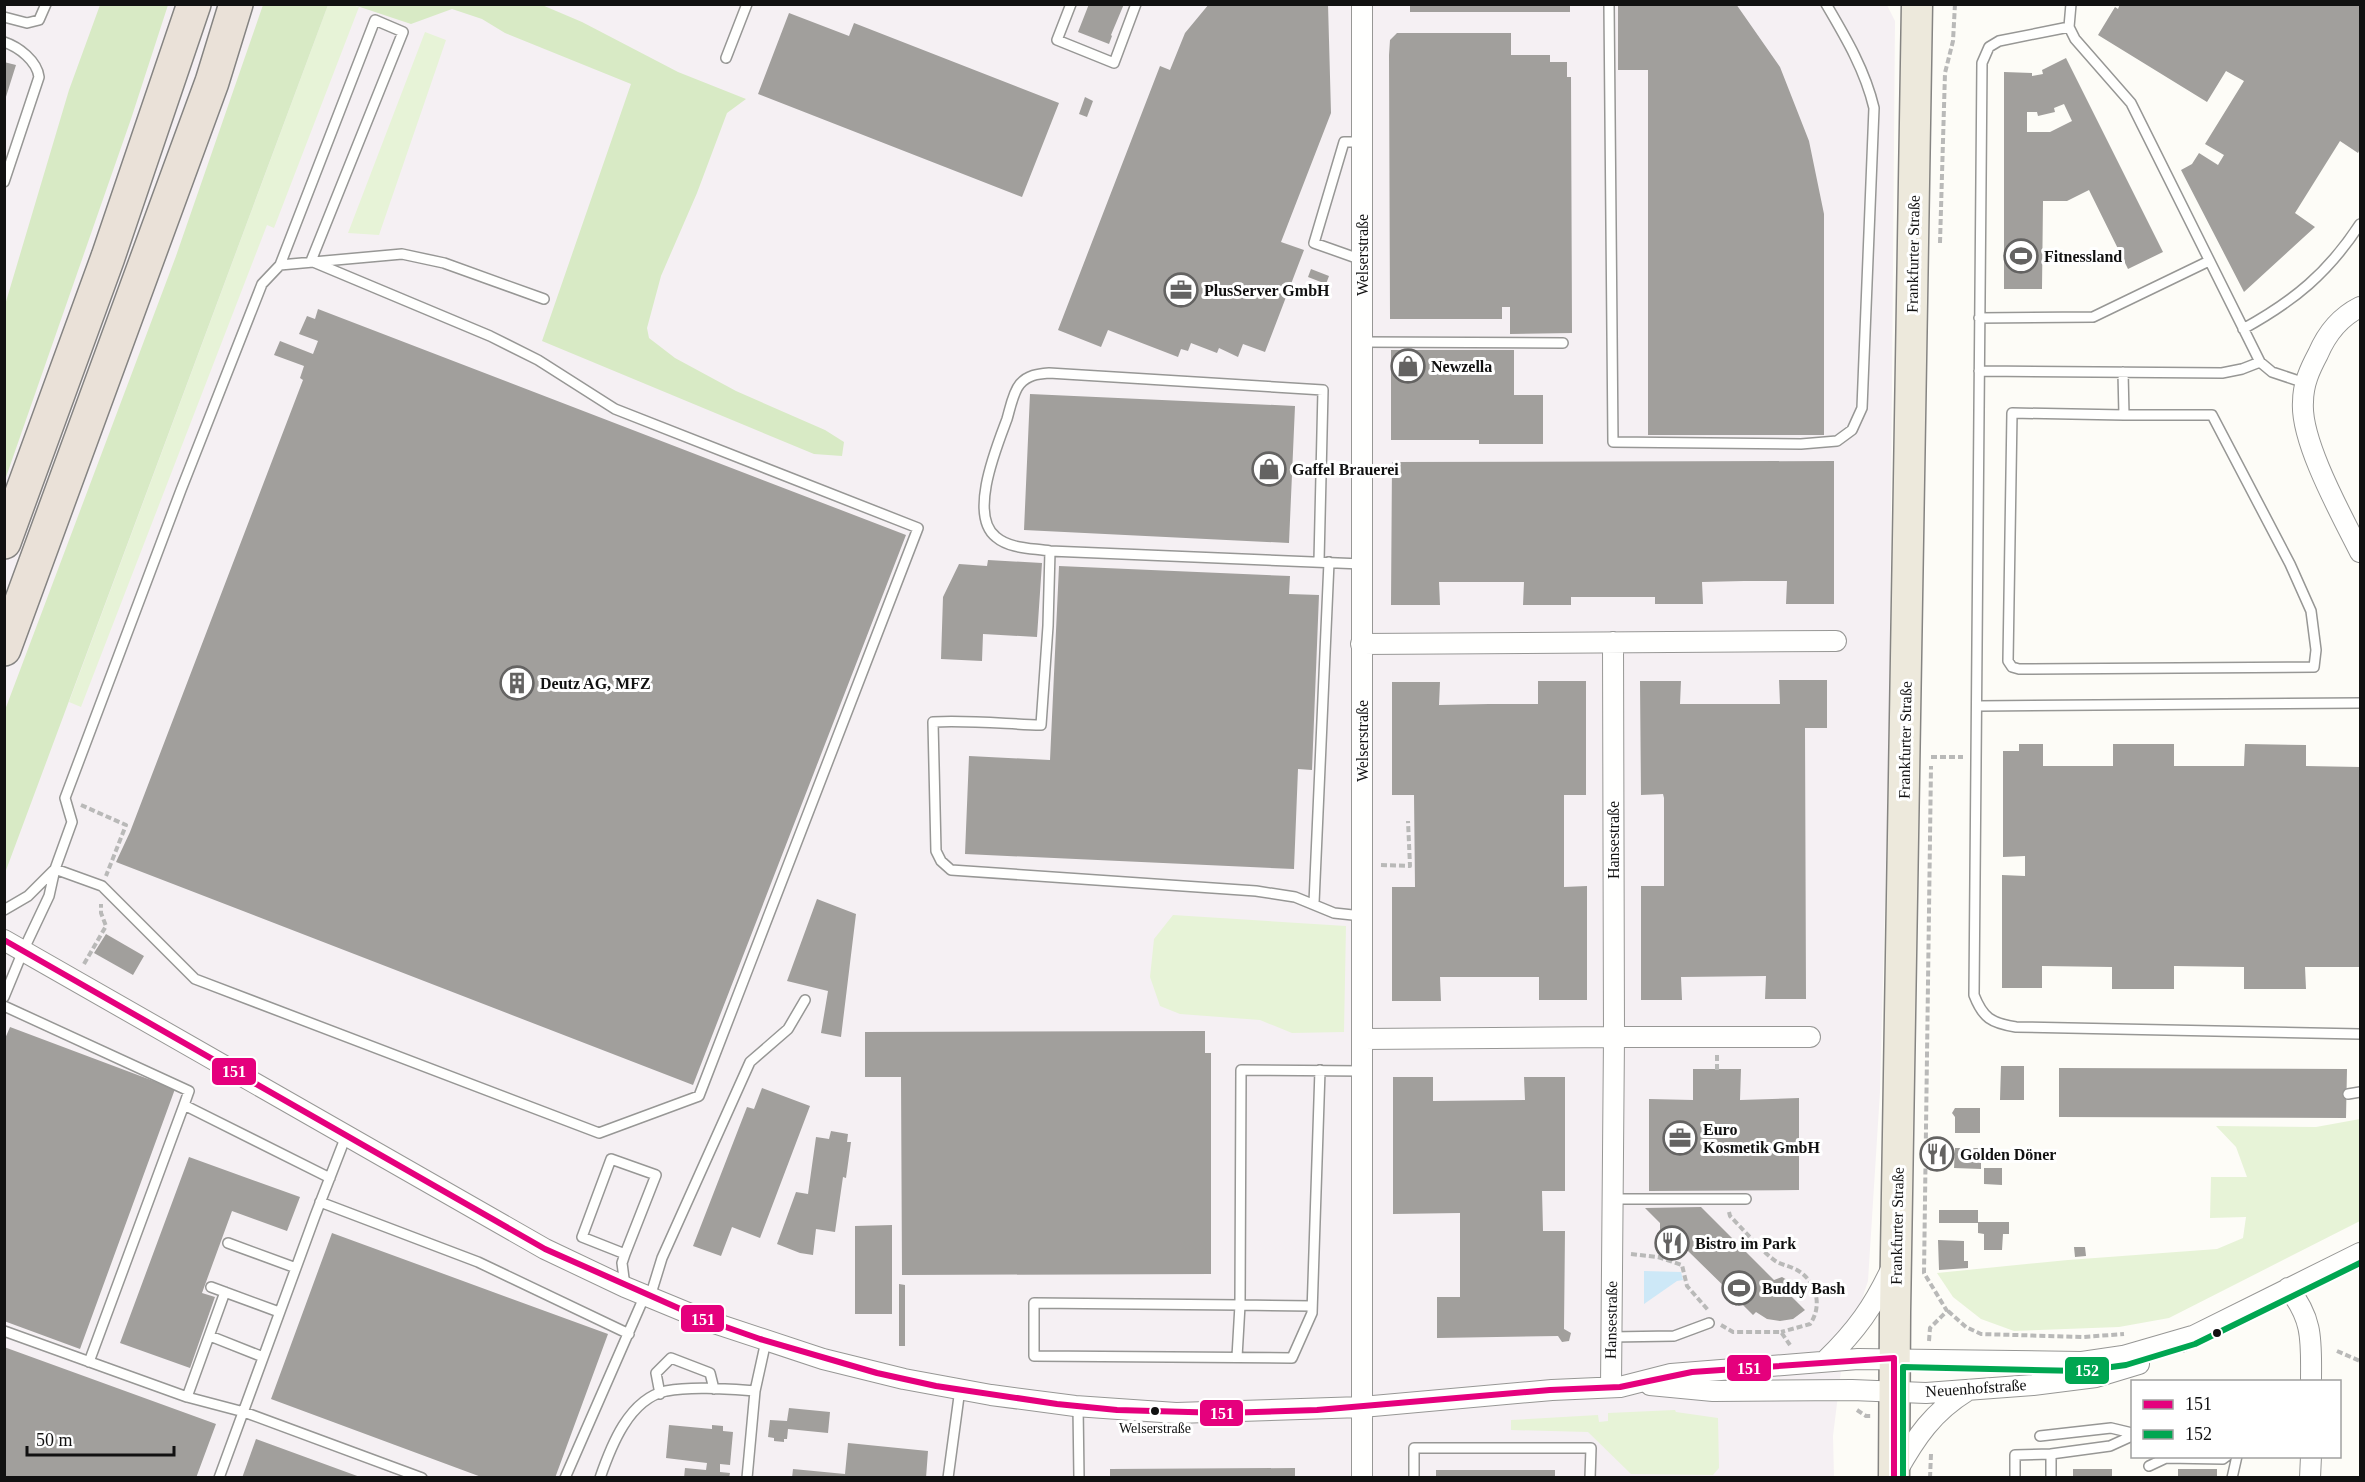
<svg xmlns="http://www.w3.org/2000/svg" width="2365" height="1482" font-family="'Times New Roman',serif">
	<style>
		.industrial { fill: #f5f0f3 }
		.green { fill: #e7f3d7 }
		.forest { fill: #d8eac5 }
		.water { fill: #cde8f7 }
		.building { fill: #a19f9c; fill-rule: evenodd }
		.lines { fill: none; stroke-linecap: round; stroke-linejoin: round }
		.service-casing { stroke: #979795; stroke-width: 12 }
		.minor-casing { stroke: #979795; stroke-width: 22 }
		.primary-casing { stroke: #858482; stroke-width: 33 }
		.motorway-casing { stroke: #858482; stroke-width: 36 }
		.path { stroke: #b9b9b8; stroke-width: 4; stroke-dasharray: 6 3; stroke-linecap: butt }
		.service { stroke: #fffffe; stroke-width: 9 }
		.minor { stroke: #fffffe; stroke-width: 20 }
		.primary { stroke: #ede9dc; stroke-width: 30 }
		.motorway { stroke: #eae1d8; stroke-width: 33 }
		.bus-1-casing { stroke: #fff; stroke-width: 10 }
		.bus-2-casing { stroke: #fff; stroke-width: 10 }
		.bus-1 { stroke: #e5007d; stroke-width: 6 }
		.bus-2 { stroke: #00a651; stroke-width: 6 }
		.bus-dot { fill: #111; stroke: #fff; stroke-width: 2 }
		.labels { text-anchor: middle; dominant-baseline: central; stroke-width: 6; stroke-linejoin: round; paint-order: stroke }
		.bus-label { font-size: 14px; fill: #111; stroke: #fff }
		.street-label { font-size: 16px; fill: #111; stroke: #fff }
		.poi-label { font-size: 16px; font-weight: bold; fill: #111; stroke: #fff; text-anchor: start }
		.line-badge { stroke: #fff; stroke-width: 2 }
		.badge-label { font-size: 16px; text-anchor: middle; font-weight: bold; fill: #fff }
	</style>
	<rect width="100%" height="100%" fill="#fdfcf7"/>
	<path class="industrial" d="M5,5h1882l8,16 -6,724 -9,347 -12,189 -8,24 -13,17 -14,114 1,41 -1829,1z"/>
	<path class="green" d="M328,5h24l7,2 -85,221 -7,-3 -186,482 -12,-5z
		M425,32l21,8 -67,195 -31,-2z
		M1173,915l173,11 -2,106 -52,1 -32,-13 -80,-6 -20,-8 -10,-29 4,-38z
		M2360,1119v102l-191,97 -50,9 -105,4 -33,-12 -28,-22 -16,-24 131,-13 149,-11 26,-11 3,-21 -36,1 1,-41h36l-11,-30 -20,-21 100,1z
		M1675,1410l1,2 42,6 1,50 -6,7 -82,-1 -43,-42 -77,-2v-10l87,-5 1,7 9,-1v-8z"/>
	<path class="forest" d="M100,5h68l-37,114 -126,361v-175l64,-215z
		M263,5h65l-323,868v-163l171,-454z
		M354,5h188l40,17 96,50 68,27 -19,14 -30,80 -36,83 -14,52 2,10 26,20 61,33 89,39 19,12 -2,14 -28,-2 -272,-113 89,-257 -126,-51 -23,-14 -30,-10 -41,15z"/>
	<path class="water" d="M1644,1271l37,1 2,8 -6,1 -33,23z"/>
	<path class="building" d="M1089,4h35l-13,31 1,1 -3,8 -31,-12z
		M1209,4h119l3,109 -50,129 23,8 -39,102 -22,-8 -5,13 -19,-9 -2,5 -26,-10 -3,8 -7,-2 -3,8 -70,-27 -7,17 -43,-17 102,-264 10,4 15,-37z
		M1410,4h160v8h-160z
		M1618,4h118l44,63 29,74 15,73v221h-176v-365h-30z
		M2120,4h240v145l-2,4 -18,-12 -45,72 20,14 -71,65 -63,-122 11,-6 7,-11 19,12 6,-10 -19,-11 39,-63 -18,-10 -19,31 -109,-67 17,-28 3,2z
		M789,13l60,23 5,-13 205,80 -37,94 -264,-103z
		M1397,33h114v22h39v7h17v15h4l1,256 -62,1v-27h-8v12h-112l-1,-264 1,-15z
		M2066,58l97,194 -35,17 -39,-79 -22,11h-24l-1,88h-38v-217l28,1v3l11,-2 -1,-4zM2064,104l8,17 -22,11h-23v-20h10l1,4 17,-4 -1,-4z
		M4,62l12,3 -11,35h-1z
		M1085,97l8,4 -6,16 -8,-3z
		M1311,269l18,7 -3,8 -18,-7z
		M318,309l588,226 -213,550 -577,-223 14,-30 173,-452 -3,-2 4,-12 -30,-11 6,-14 33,13 5,-13 -19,-7 8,-18 8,3z
		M1391,350h123v45h29v49h-64v-4h-88z
		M1030,394l265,12 -6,137 -265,-13z
		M1834,461v143h-48l1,-23h-43l-42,1 1,22h-48v-7h-84v8h-48l1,-23h-85l1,23h-49l1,-143z
		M988,560l54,3 -5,74 -54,-3 -1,27 -41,-2 2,-62 16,-33 28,2z
		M1059,566l231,10 -1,18 30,1 -7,175 -14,-1 -4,100 -329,-15 4,-98 81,4z
		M1779,680h48v48h-22l1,271h-41l1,-23 -85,1 1,23h-41v-114h23v-88l-1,-4 -22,1 -1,-114h41l-1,23h100z
		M1538,681h48v114h-22v92l23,-1v114h-48v-23h-99l1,24h-49v-114h23l-1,-92h-22v-113h48l-1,23 50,-1h49z
		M2019,744h24v22h70v-22h61v22h70l1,-22 61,1v21l54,1v200h-55l1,22h-62v-22l-70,-1v23h-62v-22l-70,-1v22h-40v-113l23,1v-20l-22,1v-106h16z
		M817,899l39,15 -15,123 -20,-4 7,-42 -41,-10z
		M106,934l38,22 -11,19 -39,-22z
		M10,1027l165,62 -95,260 -76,-28v-280z
		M1205,1031v22h6v221l-309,1 -1,-198h-36v-45z
		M2001,1066h23v34h-24z
		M2059,1068l288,1 -1,49 -287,-1z
		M1693,1069h48l-1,31 59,-2v92l-150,1v-92l44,1z
		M1393,1077h40v24l92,-1 -1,-23h41v114h-23l1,40h22l-1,98 7,4 -2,8 -7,1 -4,-6 -121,2v-41h23v-84l-67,1z
		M762,1088l48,18 -50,132 -28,-11 -11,29 -28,-10 54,-139 7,2z
		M1955,1108h25v25h-25v-16l-3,-4z
		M831,1131l17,3 -1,8h4l-5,36 -3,-1 -8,55 -19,-3 -3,26 -13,-2 -23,-9 19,-52 12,2 8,-57 13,2z
		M1955,1148h26v21l-27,-1z
		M189,1157l111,40 -13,34 -55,-20 -30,82 13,4 -25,71 -70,-25z
		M1984,1168h18v17l-18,-1z
		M1701,1207l73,73 8,-3 7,4 4,7 -2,8 14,14 -12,9 -13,2 -13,-2 -11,-7 -3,3 -13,-13 -4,4 -4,-4 4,-4 -48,-47h-28v-14h-3v-4h3v-10l-15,-15z
		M1939,1210h39v12h31v12h-6l-1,16h-18v-16l-6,-1v-10h-39z
		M892,1225v89h-37v-88z
		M332,1233l276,101 -53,144h-71l-213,-79z
		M1938,1240l26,1v20h4v7l-29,2z
		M2074,1247h11l1,9 -11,1z
		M899,1284l6,1v61h-6z
		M4,1347l212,77 -20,54h-192z
		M789,1408l41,4 -2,21 -40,-4 -1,10h-3v3l-10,-1v-3l-6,-1 2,-17 17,1z
		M669,1425l43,4v-4l11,1v5l10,1 -3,33 -10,-1v8l10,1 -1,5h-45l1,-10 21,2 1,-7 -41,-5z
		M256,1439l104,38v1h-118z
		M848,1443l80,8 -2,27h-134l1,-9 52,5z
		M1295,1468v10h-185v-9z
		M2073,1469h39v9h-39z
		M2178,1469h39v9h-39z
		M1436,1470h119v8h-119z"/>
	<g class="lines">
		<defs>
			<path id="service" d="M1071,4l-14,36 57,23 22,-59
				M1609,4l4,438 188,2 36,-3 15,-11 10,-22 12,-300c-9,-38 -28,-70 -48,-104
				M2071,4l-2,23 -70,14 -10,6 -7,16 -8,932c9,23 17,28 42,32l344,7
				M4,17l23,6 12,-3 7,-16
				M2069,27l6,12 56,64 129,259 12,10 33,11
				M4,42c15,5 33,19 35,35l-35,105
				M726,58l21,-54
				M1362,142h-18l-30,101 48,17
				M1979,318l114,-1 116,-56
				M2243,329c51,-28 85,-56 117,-105
				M1362,342l201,1
				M1979,371l243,2 20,-4 18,-7
				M2123,372l1,43 -112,-2 -4,248 4,6 7,2 295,-2 2,-17 -5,-39 -21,-47 -78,-149h-88
				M1050,551l-2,75 -7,99c-35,-1 -73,-5 -108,-3l3,129 5,10 10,9 305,21 39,6 39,16 28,3
				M1319,561l4,-171 -274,-17c-12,1 -21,2 -29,11 -7,8 -10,25 -13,35 -10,27 -39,96 -11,118 14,12 36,11 54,14l312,13
				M1978,706l382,-3
				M1314,903l15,-341
				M4,910l24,-14 27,-27 47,17 93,93 404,154 100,-37 219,-568 -303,-119 -77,-49 -48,-24 -179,-75 92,-229 -28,-12 -95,245
				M4,997l19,-46 26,-55 6,-27 17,-47 -7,-24 116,-308 81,-206 18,-19 122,-11 42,9 100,36
				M4,1006l185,85 -5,14
				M1320,1070l-8,243 -20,45 -258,-2v-53l206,2 1,-235 122,1
				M2348,1094l12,-2
				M1612,1199h134
				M320,1202l158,60 151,72
				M228,1243l68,25
				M625,1286l-3,-23 3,-9 31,-79 -45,-16 -29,78 43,17
				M211,1287l68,25
				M650,1297l12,-39 88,-196 38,-33 17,-29
				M4,1331l183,66 57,15 178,66
				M210,1336l53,21
				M1611,1337l63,-1 35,-13
				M1237,1357l3,-52 72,1
				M89,1362l95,-257 146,73
				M660,1394l-4,-21 15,-15 39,15 4,16
				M187,1397l38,-105
				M1078,1406l1,72
				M2040,1436l71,-8 21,5
				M2149,1466l17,-8 57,1 4,-3
				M219,1478l96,-262 31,-80
				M565,1478l80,-183
				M600,1478c11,-32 29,-79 66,-87 27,-5 61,-2 89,0
				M747,1478l8,-87 11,-50
				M948,1478l12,-89
				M1414,1478v-30h177l-1,30
				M2015,1478v-23l36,-1
				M2051,1478v-24l59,-8 22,-10
				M2232,1478l5,-22"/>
			<path id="minor" d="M1362,4v1474
				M2360,307c-20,10 -33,26 -42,47 -8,15 -15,30 -15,48 -3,39 39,114 57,150
				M1361,644l475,-3
				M4,940l541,309 80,38 80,33 118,39 81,20 87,16 84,11 101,7 186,-6 190,-17 68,-3 51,-13 187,-15 224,3 41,-6 69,-20
				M1363,1039l251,-2 -1,-395
				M2288,1288c26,32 23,54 23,94
				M2181,1342l179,-89
				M1825,1361c31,-30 49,-55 67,-94
				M1650,1385l63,6 139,-1 74,3 107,-8 63,-8 43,-13
				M1611,1387l3,-350h196
				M1897,1471c19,-34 36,-59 70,-80
				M2310,1478l1,-22"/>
			<path id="primary" d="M1894,1478l1,-165 22,-1309"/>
			<path id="motorway" d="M4,542l104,-285 86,-253
				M4,649l208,-567 24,-78"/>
		</defs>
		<use href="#service" class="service-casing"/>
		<use href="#minor" class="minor-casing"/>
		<use href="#primary" class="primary-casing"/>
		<use href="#motorway" class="motorway-casing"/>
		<path class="path" d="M1940,243l5,-170 8,-32 2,-37
			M1931,757h32
			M81,805l45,20 -20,51
			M1381,865l29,1 -2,-45
			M84,964l22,-38 -5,-13v-9
			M1717,1070v-15
			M1729,1212l1,4c13,13 33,37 47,46 6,3 12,4 18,7 20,10 29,35 15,55l-29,8
			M1631,1254l27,3 24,8 5,21 21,24
			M1948,1311l18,16 15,7 102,3 41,-3
			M1721,1325l12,7h48l9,13
			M1929,1341l1,-13 17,-17 -23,-38 7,-507
			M2337,1351l23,10
			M1857,1410l9,6h5
			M1930,1478l1,-24"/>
		<use href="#service" class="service"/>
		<use href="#minor" class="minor"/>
		<use href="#primary" class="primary"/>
		<use href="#motorway" class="motorway"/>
		<defs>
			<path id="bus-1" d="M4,940l541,309 158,70 57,20 117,34 59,13 121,18 60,6 107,3 93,-3 233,-20 70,-3 72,-15 202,-14v120"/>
			<path id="bus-2" d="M1903,1478v-111l179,4 44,-6 69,-21 165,-81"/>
		</defs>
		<use href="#bus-1" class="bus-1-casing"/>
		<use href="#bus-2" class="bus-2-casing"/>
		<use href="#bus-1" class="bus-1"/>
		<use href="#bus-2" class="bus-2"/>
	</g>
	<defs>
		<symbol id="stadium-ring" viewBox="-11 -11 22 22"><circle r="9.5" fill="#fff" stroke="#646362" stroke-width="1.5"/><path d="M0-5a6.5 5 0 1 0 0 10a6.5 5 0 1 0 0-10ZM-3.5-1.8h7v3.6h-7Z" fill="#646362"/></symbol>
		<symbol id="office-ring" viewBox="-11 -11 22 22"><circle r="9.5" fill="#fff" stroke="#646362" stroke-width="1.5"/><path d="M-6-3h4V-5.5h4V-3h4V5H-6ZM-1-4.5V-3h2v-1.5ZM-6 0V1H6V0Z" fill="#646362"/></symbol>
		<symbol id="shop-ring" viewBox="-11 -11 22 22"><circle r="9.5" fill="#fff" stroke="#646362" stroke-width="1.5"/><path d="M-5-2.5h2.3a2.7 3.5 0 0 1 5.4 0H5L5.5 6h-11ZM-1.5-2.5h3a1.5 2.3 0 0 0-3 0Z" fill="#646362"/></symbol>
		<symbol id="building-ring" viewBox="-11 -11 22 22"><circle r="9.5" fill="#fff" stroke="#646362" stroke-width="1.5"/><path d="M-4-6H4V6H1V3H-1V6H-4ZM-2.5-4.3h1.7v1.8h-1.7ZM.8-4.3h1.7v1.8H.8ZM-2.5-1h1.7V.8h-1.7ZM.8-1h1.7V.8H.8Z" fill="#646362"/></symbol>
		<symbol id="restaurant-ring" viewBox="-11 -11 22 22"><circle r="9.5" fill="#fff" stroke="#646362" stroke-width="1.5"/><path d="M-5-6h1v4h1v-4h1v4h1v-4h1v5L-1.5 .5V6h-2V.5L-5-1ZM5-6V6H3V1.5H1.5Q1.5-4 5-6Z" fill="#646362"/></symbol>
	</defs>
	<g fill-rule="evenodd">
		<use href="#stadium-ring" x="2002" y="237" width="38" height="38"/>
		<use href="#office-ring" x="1162" y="271" width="38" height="38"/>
		<use href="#shop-ring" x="1389" y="347" width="38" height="38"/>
		<use href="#shop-ring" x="1250" y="450" width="38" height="38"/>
		<use href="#building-ring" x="498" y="664" width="38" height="38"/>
		<use href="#office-ring" x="1661" y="1119" width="38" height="38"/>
		<use href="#restaurant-ring" x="1918" y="1135" width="38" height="38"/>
		<use href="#restaurant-ring" x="1653" y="1224" width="38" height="38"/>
		<use href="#stadium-ring" x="1720" y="1269" width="38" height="38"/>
	</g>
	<g class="bus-dot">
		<circle cx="2217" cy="1333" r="5"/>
		<circle cx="1155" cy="1411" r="5"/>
	</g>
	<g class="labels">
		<g class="bus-label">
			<text x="1155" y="1428">Welserstraße</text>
		</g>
		<g class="street-label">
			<text transform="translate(1913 254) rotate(-89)">Frankfurter Straße</text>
			<text transform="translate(1362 255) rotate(-90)">Welserstraße</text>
			<text transform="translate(1905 740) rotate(-89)">Frankfurter Straße</text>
			<text transform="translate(1362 741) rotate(-90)">Welserstraße</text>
			<text transform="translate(1613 840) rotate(-90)">Hansestraße</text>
			<text transform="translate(1897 1226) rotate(-89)">Frankfurter Straße</text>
			<text transform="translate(1611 1320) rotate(-89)">Hansestraße</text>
			<text transform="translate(1976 1388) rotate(-4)">Neuenhofstraße</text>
		</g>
		<g class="poi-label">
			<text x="2044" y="256">Fitnessland</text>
			<text x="1204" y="290">PlusServer GmbH</text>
			<text x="1431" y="366">Newzella</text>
			<text x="1292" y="469">Gaffel Brauerei</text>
			<text x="540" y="683">Deutz AG, MFZ</text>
			<text x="1703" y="1129">Euro<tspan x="1703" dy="18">Kosmetik GmbH</tspan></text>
			<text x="1960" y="1154">Golden Döner</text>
			<text x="1695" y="1243">Bistro im Park</text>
			<text x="1762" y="1288">Buddy Bash</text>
		</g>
	</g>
	<g class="line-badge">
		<rect x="211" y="1057" width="46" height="29" rx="6" fill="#e5007d"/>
		<rect x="680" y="1304" width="45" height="29" rx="6" fill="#e5007d"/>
		<rect x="1726" y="1354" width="46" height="28" rx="6" fill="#e5007d"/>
		<rect x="2064" y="1356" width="46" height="29" rx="6" fill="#00a651"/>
		<rect x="1199" y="1399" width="45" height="28" rx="6" fill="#e5007d"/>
	</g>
	<g class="badge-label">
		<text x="234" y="1077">151</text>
		<text x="703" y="1325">151</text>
		<text x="1749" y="1374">151</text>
		<text x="2087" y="1376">152</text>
		<text x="1222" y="1419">151</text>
	</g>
	<rect width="2365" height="1482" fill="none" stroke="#111111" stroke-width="12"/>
	<rect x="2131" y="1380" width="210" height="78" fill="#ffffff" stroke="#a0a0a0" stroke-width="1.5"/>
	<rect x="2143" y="1400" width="30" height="9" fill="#e5007d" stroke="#a0a0a0" stroke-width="1.5"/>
	<text x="2185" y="1410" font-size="18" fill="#111111">151</text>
	<rect x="2143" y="1430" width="30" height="9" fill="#00a651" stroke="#a0a0a0" stroke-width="1.5"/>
	<text x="2185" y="1440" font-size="18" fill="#111111">152</text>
	<path d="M27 1446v9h147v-9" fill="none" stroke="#111111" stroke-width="3"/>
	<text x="36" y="1446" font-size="18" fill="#111111" stroke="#ffffff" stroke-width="4.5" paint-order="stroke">50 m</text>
</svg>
